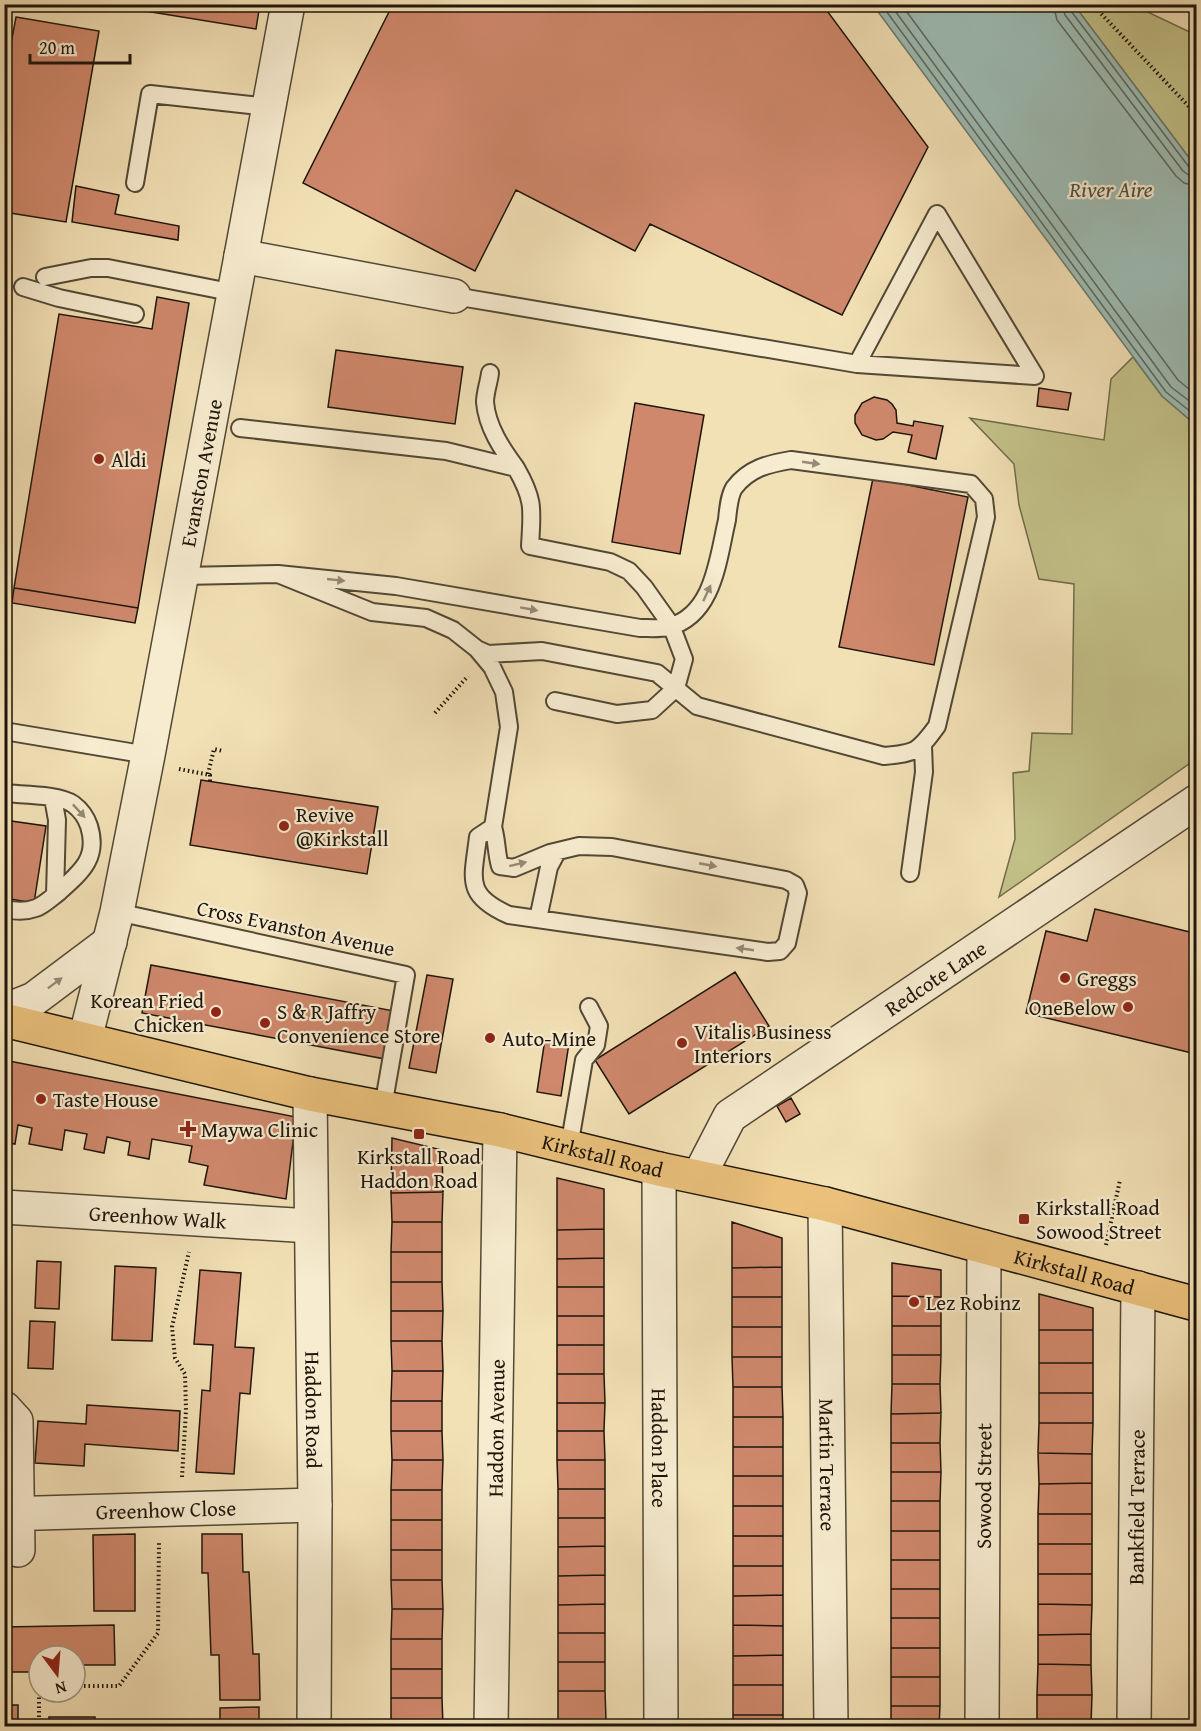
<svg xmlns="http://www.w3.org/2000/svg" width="1201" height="1731" font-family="'Gentium Book Plus',serif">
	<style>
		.green { fill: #c3c189; stroke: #706b4a; stroke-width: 1.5 }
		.water { fill: #9dbcb4; stroke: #6a7970; stroke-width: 1.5 }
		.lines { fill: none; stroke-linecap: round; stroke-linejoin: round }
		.shore { stroke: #5d6860; stroke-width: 1.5 }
		.building { fill: #cf886c; stroke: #1d150b; stroke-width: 1.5 }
		.lane-casing { stroke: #524836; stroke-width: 20 }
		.street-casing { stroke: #524836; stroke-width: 36 }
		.primary-casing { stroke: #1d150b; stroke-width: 36 }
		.path { stroke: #1d150b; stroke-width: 4; stroke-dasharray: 1.5 3; stroke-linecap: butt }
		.lane { stroke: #f7ecd0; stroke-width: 16 }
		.street { stroke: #f7ecd0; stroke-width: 33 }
		.primary { stroke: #eac07b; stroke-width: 33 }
		.oneway { fill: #958b77 }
		.poi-dot { fill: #8f2418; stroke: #f7ecd0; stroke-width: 2 }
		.labels { text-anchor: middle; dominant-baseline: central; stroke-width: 4.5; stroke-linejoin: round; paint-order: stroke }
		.poi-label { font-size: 21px; fill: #1d150b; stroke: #f7ecd0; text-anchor: start }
		.street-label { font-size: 21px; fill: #1d150b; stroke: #f7ecd0 }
		.water-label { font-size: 22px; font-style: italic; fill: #4a4f46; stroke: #f7ecd0 }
	</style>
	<rect width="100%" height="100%" fill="#f3e1b6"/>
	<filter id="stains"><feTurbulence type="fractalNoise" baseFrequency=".00333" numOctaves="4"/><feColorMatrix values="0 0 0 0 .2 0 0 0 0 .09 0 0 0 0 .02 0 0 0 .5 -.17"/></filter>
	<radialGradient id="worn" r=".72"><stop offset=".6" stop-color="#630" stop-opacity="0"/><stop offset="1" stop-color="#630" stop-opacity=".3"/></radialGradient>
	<path class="green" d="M1074,5h59l63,30v132z
		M1133,357l29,39 34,29v334l-197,138 16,-58 -2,-66 16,-2 3,-38 40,1 2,-150 -35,-5 -20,-74 -5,-41 -44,-46 134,22 7,-61z"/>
	<path class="water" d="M873,5h201l122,162v258l-34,-29z"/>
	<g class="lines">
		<path class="shore" d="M881,4l285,388 30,24
			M890,4l281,383 25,19
			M901,4l277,376 18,15
			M1053,4l4,16 119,156 8,7 12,3
			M1062,4l3,11 118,156 7,5 6,1
			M1070,4l1,7 118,156 7,2"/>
	</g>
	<path class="building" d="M102,4h158l-4,25z
		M393,4h429l106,143 -86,168 -192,-91 -15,27 -119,-61 -41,81 -172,-88z
		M16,17l83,14 -33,191 -62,-10v-131z
		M76,186l43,9 -4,19 64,12 -1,14 -106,-18z
		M157,297l32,6 -51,305 -124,-20 45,-274 93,15z
		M336,350l127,17 -8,57 -127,-17z
		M1039,388l32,5 -3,17 -31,-4z
		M874,397l13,3 5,4 4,6 1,13 16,3 1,-5 29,5 -7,33 -28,-7 4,-17 -19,-3 -10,7 -7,1 -14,-5 -7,-12v-8l7,-12z
		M635,403l69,12 -24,139 -68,-12z
		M873,478l95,19 -34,168 -95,-18z
		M14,588l14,2 110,18 -3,15 -123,-20z
		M201,780l177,27 -11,67 -177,-29z
		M4,820l42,6 -12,77 -30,-5z
		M1095,909l99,24 2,-11v132l-170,-41 20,-82 41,10z
		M151,965l243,46 -9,48 -243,-46z
		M735,972l34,54 -140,88 -34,-54z
		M427,975l26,4 -17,94 -27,-5z
		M545,1039l24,4 -8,53 -24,-4z
		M4,1060l292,57 -10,82 -82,-14 4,-19 -19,-4 3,-16 -40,-7 -3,20 -21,-4 2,-13 -23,-5 -3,16 -20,-4 3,-15 -22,-4 -3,20 -33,-6 3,-16 -14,-3 -3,19 -11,-2z
		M791,1098l9,16 -14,8 -9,-16z
		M392,1138l50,12 1,42 -52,1z
		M557,1178l47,11v40l-47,1z
		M443,1192l-1,30h-50l-1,-29z
		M392,1222h50v30h-51z
		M732,1222l50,16v29l-50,1z
		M604,1229v29l-47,1v-29z
		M391,1252h51v30h-51z
		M604,1258v29h-47v-28z
		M37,1261l24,1 -2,47 -24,-1z
		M892,1263l49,7v27l-49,-1z
		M115,1266l41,2 -4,73 -40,-1z
		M782,1267v30h-50v-29z
		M200,1270l41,3 -6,74 19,1 -4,46 -10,-1 -6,81 -38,-2 6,-82 8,1 3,-46 -19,-1z
		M391,1282h51l1,29h-52z
		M557,1287h47v29h-47z
		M1039,1294l54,14v22h-54z
		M892,1296l49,1v29h-49z
		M732,1297h50v30h-50z
		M391,1311h52l-1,30h-51z
		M557,1316h47v29h-47z
		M30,1321l25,1 -2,47 -25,-1z
		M892,1326h49v29h-49z
		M732,1327h50v30h-50z
		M1039,1330h54v33h-54z
		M1191,1333l5,2v33h-5z
		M391,1341h51l1,30h-51z
		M557,1345h47v29h-47z
		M892,1355h49l-1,29h-48z
		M732,1357h50v30h-49z
		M1039,1363h54v30h-54z
		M1191,1368h5v30h-5z
		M392,1371h51l-1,30h-51z
		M557,1374h47l1,29h-48z
		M892,1384h48l1,29 -50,1z
		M733,1387h49l1,30h-50z
		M1039,1393h54v30h-54z
		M1191,1398h5v30h-5z
		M391,1401h51v30h-51z
		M557,1403h48l-1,28h-47z
		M87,1405l93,6 -2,40 -93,-7 -1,22 -49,-3 3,-42 48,3z
		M941,1413l-1,30h-49v-29z
		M733,1417h50v30h-50z
		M1039,1423h54l-1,31 -54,-1z
		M1191,1428h5v29h-5z
		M391,1431h51l1,29h-51z
		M557,1431h47l1,29h-48z
		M891,1443h49l1,29h-50z
		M733,1447h50v29h-50z
		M1038,1453l54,1v29l-53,1z
		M1191,1457h5v30h-5z
		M392,1460h51l-1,30h-51z
		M557,1460h48v29h-47z
		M891,1472h50l-1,29h-49z
		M733,1476h50v30h-50z
		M1092,1483v31h-54l1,-30z
		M1191,1487h5v30h-5z
		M558,1489h47v29h-47z
		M391,1490h51v30h-51z
		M891,1501h49v30h-49z
		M733,1506h50v30h-50z
		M1038,1514h54v30h-54z
		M1191,1517h5v30h-5z
		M558,1518h47v28l-47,1z
		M391,1520h51v30h-51z
		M891,1531h49v29h-49z
		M135,1534v77h-41l-1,-76z
		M202,1534h40l1,38h6l4,82h6l1,46h-40l-1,-45h-8l-3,-82h-6z
		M733,1536h50v30h-50z
		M1038,1544h54v30h-54z
		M605,1546v29l-47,1v-29z
		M1191,1547h5v29h-5z
		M391,1550h51v30h-51z
		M891,1560h49v29h-49z
		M733,1566h50v29l-50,1z
		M1038,1574h54v31l-54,-1z
		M605,1575v29l-47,1v-29z
		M1191,1576h5v30h-5z
		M391,1580h51l1,29h-51z
		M891,1589h49v29h-49z
		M783,1595v31l-50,-1v-29z
		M605,1604v29h-47v-28z
		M1038,1604l54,1 -1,29 -53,1z
		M1191,1606h5v30h-5z
		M392,1609h51l-1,30h-51z
		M891,1618h49v30h-49z
		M114,1625l1,40h-40v-9h-36v16h-35v-45z
		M733,1625l50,1v29l-50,1z
		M558,1633h47v29h-47z
		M1091,1634v31l-53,-1v-29z
		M1191,1636h5v29h-5z
		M391,1639h51v30h-51z
		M891,1648h49v29h-49z
		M783,1655v30h-50v-29z
		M558,1662h47v29h-47z
		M1038,1664l53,1 1,30h-55z
		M1191,1665h5v30h-5z
		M391,1669h51v29h-51z
		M891,1677h49v29h-49z
		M733,1685h50v30h-50z
		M558,1691h47l1,29h-48z
		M1037,1695h55l-1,30h-54z
		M1191,1695h5v30h-5z
		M391,1698h51l1,28h-52z
		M4,1705h14v21h-14z
		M891,1706h49l-1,20h-48z
		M259,1707v19h-39v-18z
		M733,1715h50v11h-50z
		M49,1717h46v9h45h-91z
		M558,1720h48l-1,6h-47z"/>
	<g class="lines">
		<defs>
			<path id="lane" d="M135,183l15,-89 119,13
				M45,277l46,-9h17l127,25
				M23,287l36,11 76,16
				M454,296l403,68 80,-150 98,162 -178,-12
				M240,428l206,23 70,17c-14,-19 -29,-41 -31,-66 0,-9 4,-20 5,-29
				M516,468c19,33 16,42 14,78l80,16 19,9 15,16 27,38 13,34 -8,29 -24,22 -35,4 -62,-13
				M278,574l118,12 244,42c9,0 20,1 28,-1 46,-11 50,-69 59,-107 1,-10 2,-24 7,-32 15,-20 34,-24 57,-28l180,24 13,15 2,18 -49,209c-19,26 -21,27 -53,30l-187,-50 -40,-33 -115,-22 -54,3 -11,-5
				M182,576l96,-2 94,38 54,6 27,12 24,19 15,18 12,25 5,35 -16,100c4,13 3,25 7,39l14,2 36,-15 29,-7 33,1 174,33 9,5 3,8 -11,50 -7,8 -12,1 -259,-37c-45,-20 -36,-36 -31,-78l15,-10
				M4,731l144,24
				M4,793c18,2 54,1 69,11 8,6 13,13 16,22 10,32 -8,46 -30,66 -7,5 -15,13 -23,16 -11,4 -20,3 -32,1
				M53,798l4,22 -2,75
				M910,873l14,-101 -1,-26
				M117,912l289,63 -23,132
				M538,919l11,-52 8,-15
				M569,1147l15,-87 12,-15 3,-19 -10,-19"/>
			<g id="street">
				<path d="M241,256l213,40"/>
				<path d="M4,1011l30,-12 76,-57"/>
				<path id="s1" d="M85,1039l32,-127 31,-157 140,-751"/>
				<path id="s2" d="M310,1094l5,411 -1,221"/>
				<path id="s3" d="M659,1169l2,557"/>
				<path id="s4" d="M699,1176l31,-60 466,-314"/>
				<path id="s5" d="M825,1204l6,522"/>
				<path id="s6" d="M4,1207l307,19"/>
				<path d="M4,1408l12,13 2,129"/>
				<path id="s7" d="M4,1514l311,-9"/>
				<path id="s8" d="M491,1726l9,-596"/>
				<path id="s9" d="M982,1726l2,-479"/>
				<path id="s10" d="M1134,1726l4,-438"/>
			</g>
			<g id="primary">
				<path id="s11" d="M4,1020l306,74 190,36 159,39 166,35 371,100"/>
			</g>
		</defs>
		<use href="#lane" class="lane-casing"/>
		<use href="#street" class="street-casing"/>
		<use href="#primary" class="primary-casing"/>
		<path class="path" d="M1092,4l104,110
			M435,713l33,-37
			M179,769l31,6v6
			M208,774l6,-25 9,2
			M1106,1245l14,-65
			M182,1477l4,-67 -1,-36 -10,-16 -3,-31 17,-75
			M75,1686h44l39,-53 1,-92
			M39,1726v-33l3,-1"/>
		<use href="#lane" class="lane"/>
		<use href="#street" class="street"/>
		<use href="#primary" class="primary"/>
	</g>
	<defs><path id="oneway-solid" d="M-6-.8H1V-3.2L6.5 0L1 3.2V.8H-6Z" transform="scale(1.5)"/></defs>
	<g class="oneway">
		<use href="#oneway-solid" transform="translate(811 463) rotate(8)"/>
		<use href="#oneway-solid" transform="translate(336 580) rotate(6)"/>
		<use href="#oneway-solid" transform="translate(707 593) rotate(-65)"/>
		<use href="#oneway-solid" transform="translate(529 609) rotate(10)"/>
		<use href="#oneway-solid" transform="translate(79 811) rotate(47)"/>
		<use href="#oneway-solid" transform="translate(518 864) rotate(-14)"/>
		<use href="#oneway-solid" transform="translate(708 865) rotate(11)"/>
		<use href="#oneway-solid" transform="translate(745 949) rotate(-172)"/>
		<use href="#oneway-solid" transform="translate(55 983) rotate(-37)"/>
	</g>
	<g class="poi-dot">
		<circle cx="99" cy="459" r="6"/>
		<circle cx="284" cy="826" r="6"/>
		<circle cx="1065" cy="978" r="6"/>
		<circle cx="1128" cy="1007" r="6"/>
		<circle cx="216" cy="1012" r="6"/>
		<circle cx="265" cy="1023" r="6"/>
		<circle cx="490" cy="1038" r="6"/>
		<circle cx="682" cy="1043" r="6"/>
		<circle cx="41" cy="1099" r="6"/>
		<path d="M185 1120h6v6h6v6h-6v6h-6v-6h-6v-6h6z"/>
		<rect x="413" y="1128" width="12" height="12" rx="3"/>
		<rect x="1018" y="1213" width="12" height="12" rx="3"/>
		<circle cx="914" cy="1302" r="6"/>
	</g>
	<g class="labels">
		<g class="poi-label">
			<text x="111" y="459">Aldi</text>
			<text x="296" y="814">Revive<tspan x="296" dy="24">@Kirkstall</tspan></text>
			<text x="1077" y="978">Greggs</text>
			<text x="204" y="1000" text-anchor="end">Korean Fried<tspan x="204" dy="24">Chicken</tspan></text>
			<text x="1116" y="1007" text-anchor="end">OneBelow</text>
			<text x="277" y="1011">S &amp; R Jaffry<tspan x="277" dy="24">Convenience Store</tspan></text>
			<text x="694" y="1031">Vitalis Business<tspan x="694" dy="24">Interiors</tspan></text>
			<text x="502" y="1038">Auto-Mine</text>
			<text x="53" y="1099">Taste House</text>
			<text x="201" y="1129">Maywa Clinic</text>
			<text x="419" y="1156" text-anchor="middle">Kirkstall Road<tspan x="419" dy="24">Haddon Road</tspan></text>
			<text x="1036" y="1207">Kirkstall Road<tspan x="1036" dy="24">Sowood Street</tspan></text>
			<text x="926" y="1302">Lez Robinz</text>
		</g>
		<g class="street-label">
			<text stroke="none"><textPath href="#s1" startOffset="578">Evanston Avenue</textPath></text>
			<text transform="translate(296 928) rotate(12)">Cross Evanston Avenue</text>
			<text stroke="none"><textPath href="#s4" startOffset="315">Redcote Lane</textPath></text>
			<text stroke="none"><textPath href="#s11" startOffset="614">Kirkstall Road</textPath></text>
			<text stroke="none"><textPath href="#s6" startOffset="154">Greenhow Walk</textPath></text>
			<text stroke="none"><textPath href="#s11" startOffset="1100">Kirkstall Road</textPath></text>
			<text stroke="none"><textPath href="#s2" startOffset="316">Haddon Road</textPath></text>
			<text stroke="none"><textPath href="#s8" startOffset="298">Haddon Avenue</textPath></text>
			<text stroke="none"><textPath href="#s3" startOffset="279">Haddon Place</textPath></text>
			<text stroke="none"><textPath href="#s5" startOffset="261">Martin Terrace</textPath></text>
			<text stroke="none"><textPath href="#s9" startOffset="240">Sowood Street</textPath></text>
			<text stroke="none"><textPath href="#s10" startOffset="219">Bankfield Terrace</textPath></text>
			<text stroke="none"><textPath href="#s7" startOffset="162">Greenhow Close</textPath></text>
		</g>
		<g class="water-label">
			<text x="1111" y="189">River Aire</text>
		</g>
	</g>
	<rect width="1201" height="1731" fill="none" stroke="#f3e1b6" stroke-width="24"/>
	<rect x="6" y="6" width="1189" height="1719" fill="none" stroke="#1d150b" stroke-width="3"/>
	<rect x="12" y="12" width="1177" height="1707" fill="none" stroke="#1d150b" stroke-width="1.5"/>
	<g transform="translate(57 1674) rotate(164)"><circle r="28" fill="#f7ecd0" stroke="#a09681" stroke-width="1.5"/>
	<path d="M0-4.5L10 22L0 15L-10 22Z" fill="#8f2418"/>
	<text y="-9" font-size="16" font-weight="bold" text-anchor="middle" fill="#1d150b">N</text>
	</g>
	<path d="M30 54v9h100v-9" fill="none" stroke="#1d150b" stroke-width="3"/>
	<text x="39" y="54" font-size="18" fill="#1d150b" stroke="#f7ecd0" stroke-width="4.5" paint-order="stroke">20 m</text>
	<rect width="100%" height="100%" filter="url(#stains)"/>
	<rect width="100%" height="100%" fill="url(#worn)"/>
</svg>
